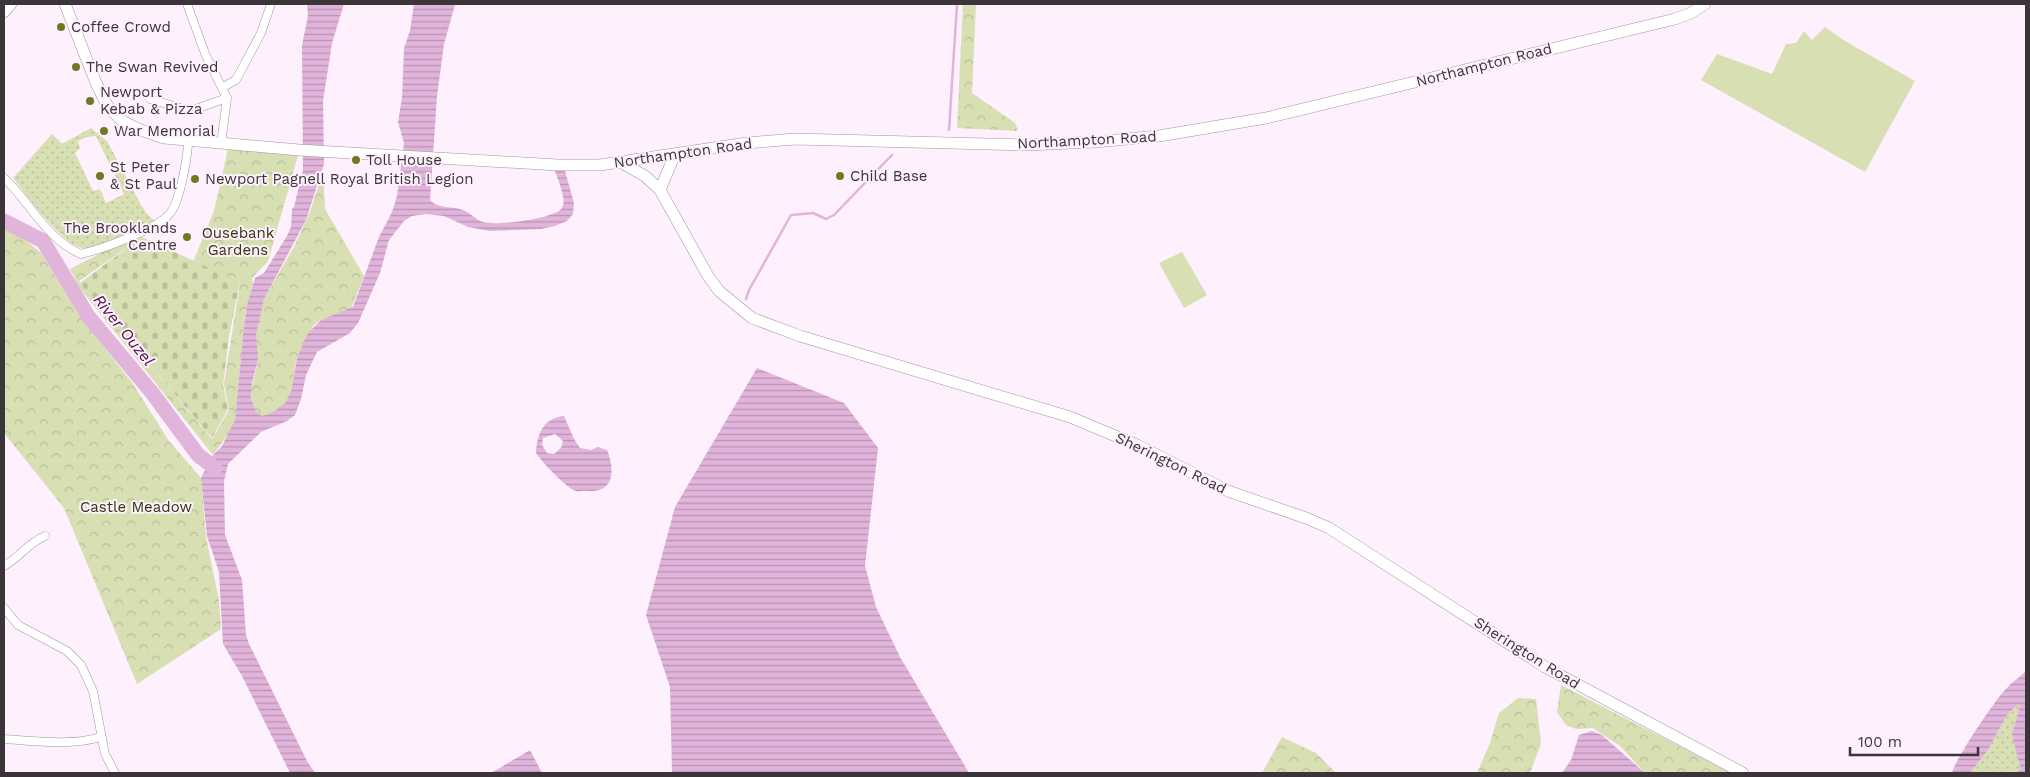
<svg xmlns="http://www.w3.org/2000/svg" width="2030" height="777" font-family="'Work Sans',sans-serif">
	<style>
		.grass { fill: url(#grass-dots); fill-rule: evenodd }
		.forest { fill: url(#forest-crowns) }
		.cemetery { fill: url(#cemetery-stones) }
		.garden { fill: #d7dfb3 }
		.water { fill: url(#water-rules); fill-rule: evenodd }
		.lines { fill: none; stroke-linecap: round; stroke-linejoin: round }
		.stream { stroke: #e1b4db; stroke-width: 2.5 }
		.river { stroke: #e1b4db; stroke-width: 15 }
		.street-casing { stroke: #a293a0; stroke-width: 9 }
		.secondary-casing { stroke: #a293a0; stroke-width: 12 }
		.street { stroke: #fff; stroke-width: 8 }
		.secondary { stroke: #fff; stroke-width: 11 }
		.poi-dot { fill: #6f7924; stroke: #fef0fc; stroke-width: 2 }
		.labels { text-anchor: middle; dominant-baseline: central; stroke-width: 4; stroke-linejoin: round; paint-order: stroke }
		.poi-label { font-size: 15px; fill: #3b353a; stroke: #fef0fc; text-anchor: start }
		.street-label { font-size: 15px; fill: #3b353a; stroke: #fef0fc }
		.park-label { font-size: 15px; fill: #32370d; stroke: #fef0fc }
		.water-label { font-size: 16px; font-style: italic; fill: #481344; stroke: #fef0fc }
	</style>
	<defs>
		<pattern id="grass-dots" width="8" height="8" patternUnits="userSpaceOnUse" patternTransform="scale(1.25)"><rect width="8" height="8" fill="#d7dfb3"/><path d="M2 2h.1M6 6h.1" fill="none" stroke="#b9c09b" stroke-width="1.8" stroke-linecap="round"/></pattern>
		<pattern id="forest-crowns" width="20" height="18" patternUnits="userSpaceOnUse" patternTransform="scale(1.25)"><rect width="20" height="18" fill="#d7dfb3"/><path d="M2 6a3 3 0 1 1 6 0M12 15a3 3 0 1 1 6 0" fill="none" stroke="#b9c09b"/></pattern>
		<pattern id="cemetery-stones" width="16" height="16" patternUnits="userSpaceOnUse" patternTransform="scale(1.25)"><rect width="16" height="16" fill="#d7dfb3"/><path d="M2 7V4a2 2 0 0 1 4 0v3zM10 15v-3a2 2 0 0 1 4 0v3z" fill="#b9c09b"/></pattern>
		<pattern id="water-rules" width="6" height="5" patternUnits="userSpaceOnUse" patternTransform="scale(1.25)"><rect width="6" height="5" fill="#e1b4db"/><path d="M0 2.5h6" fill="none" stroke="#b893b3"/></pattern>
	</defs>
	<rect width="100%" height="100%" fill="#fef0fc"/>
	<path class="grass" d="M91,128l16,13 34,64 6,9 8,7c-14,7 -57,27 -72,27 -18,-1 -58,-54 -70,-70l39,-44 10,10zM96,136l28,58 -18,9 -6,-14 -7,2 -18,-38 5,-5 -2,-7 9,-4z
		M2017,705l3,1 -8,28 8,33 -2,6h-48l18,-23 19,-35z"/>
	<path class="forest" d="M963,4h13l-4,89 43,30 3,8 -61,-3z
		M228,149l71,3 -31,109 -16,17 1,6 -8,30 -10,106 -6,13 -16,22 -134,-168 -9,-18 62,-32 9,1 -62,43 133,158 17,-29 -5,-26 16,-101 -47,-21 21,-51z
		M323,172l2,37 39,67 -15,38 -29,6 -7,6 -17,34 -5,34 -12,19 -21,4 -4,-5 -3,-21 7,-31 -4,-32 10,-29 31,-54 15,-33z
		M4,229l13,4 24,20 39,64 53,67 36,57 32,37 5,59 13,63 2,29 -84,55 -73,-176 -60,-75z
		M1561,685l170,88h-86l-25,-27 -27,-18 -17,1 -10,-4 -9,-13z
		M1518,698l18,1 5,45 -11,29h-53l13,-30 9,-30z
		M1282,737l34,16 20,20h-74z"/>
	<path class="cemetery" d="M142,237l98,45 -11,54 -6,49 5,24 -16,29 -132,-155z"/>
	<path class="garden" d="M1825,27l20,14 70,40 -50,91 -164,-92 16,-26 55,20 14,-30 10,-1 8,-12 8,9z
		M1182,252l25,43 -23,13 -25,-45z"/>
	<path class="water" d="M307,4h37l-12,39 -9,58 1,63 -18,56 -42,79 -8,35 2,25 -6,24 -1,14 4,14 7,5 10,-3 13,-10 6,-11 6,-34 11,-25 13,-13 32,-13 26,-70 13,-25 5,-16 7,-53 -6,-21 4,-24 2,-50 6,-17 4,-27h39l2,1 -11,39 -7,52 -7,104c8,9 22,6 33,10 7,3 13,10 20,12 13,4 72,-3 79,-14 5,-8 -4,-28 -7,-37h10l9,32 -1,11 -6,7 -12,5 -14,3 -51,2 -22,-4 -24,-11 -18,-2 -14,2 -8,5 -15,19 -9,33 -22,50 -8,10 -33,19 -11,23 -5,24 -6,16 -8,6 -26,11 -33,32 -4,17 1,54 17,45 4,55 3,9 58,117 8,12h-25l-48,-97 -19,-32 -4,-72 -12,-36 -6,-58 12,-23 9,-9 13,-26 9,-95 3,-20 8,-27 9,-5 23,-37 4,-9 1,-18 2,-2 9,-37 -1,-125 6,-29z
		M757,368l87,35 34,45 -13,118 11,41 24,50 69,116h-297l-2,-86 -24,-72 29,-108z
		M564,416l10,23 6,9 11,2 7,-3 9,3c8,20 8,43 -20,41 -3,-1 -8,1 -11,0 -10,-3 -34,-29 -40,-38 1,-19 7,-35 28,-37zM555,434l8,7 -2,7 -7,6 -7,-1 -5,-8 1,-7z
		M2026,671v102h-8l2,-6 -7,-28 -1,-5 8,-28 -3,-1 -10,10 -19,35 -18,23h-18c4,-15 42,-72 54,-84 6,-7 14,-12 20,-18z
		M1592,731l10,4 43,38h-83l9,-13 8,-25z
		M530,750l12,23h-51z"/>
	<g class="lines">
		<path class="stream" d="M949,130l8,-126
			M746,299l3,-9 42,-75 22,-2 13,6 8,-4 58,-60"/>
		<path class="river" d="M4,221l39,20 45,75 65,78 45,61 17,13"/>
		<defs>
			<path id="street" d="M187,4l19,52 21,42 -6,46
				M223,87l13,-7 25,-47 10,-29
				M150,99l40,12 37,-13
				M4,178c26,24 43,62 77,76 21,-5 78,-25 90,-42 9,-12 17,-56 17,-71
				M4,566c15,-8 25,-24 41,-30
				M4,608l14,17 49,26 14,14 12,26 12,63 10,19
				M4,739c32,2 66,7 97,-2"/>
			<path id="secondary" d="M65,4l31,79 11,22 14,15 17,9 26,9 135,12 259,15h42l147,-22 48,-4 231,6 69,-3 64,-6 107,-18 409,-99 16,-6 14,-9
				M4,12l7,-8
				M620,162l25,14 15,14 48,86 11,15 33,27 48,18 270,81 67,28 91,46 78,27 23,10 216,139 198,106
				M660,190l15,-36"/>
		</defs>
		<use href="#street" class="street-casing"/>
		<use href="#secondary" class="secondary-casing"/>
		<use href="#street" class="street"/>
		<use href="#secondary" class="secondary"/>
	</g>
	<g class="poi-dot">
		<circle cx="61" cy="27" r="5"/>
		<circle cx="76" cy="67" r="5"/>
		<circle cx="90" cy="101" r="5"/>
		<circle cx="104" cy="131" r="5"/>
		<circle cx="356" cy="160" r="5"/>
		<circle cx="100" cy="176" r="5"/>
		<circle cx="840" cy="176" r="5"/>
		<circle cx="195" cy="179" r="5"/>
		<circle cx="187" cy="237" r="5"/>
	</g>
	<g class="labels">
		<g class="poi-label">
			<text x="71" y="27">Coffee Crowd</text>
			<text x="86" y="67">The Swan Revived</text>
			<text x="100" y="92">Newport<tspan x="100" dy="17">Kebab &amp; Pizza</tspan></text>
			<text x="114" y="131">War Memorial</text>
			<text x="366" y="160">Toll House</text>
			<text x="110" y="167">St Peter<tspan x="110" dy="17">&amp; St Paul</tspan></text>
			<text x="850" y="176">Child Base</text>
			<text x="205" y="179">Newport Pagnell Royal British Legion</text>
			<text x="177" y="228" text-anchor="end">The Brooklands<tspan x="177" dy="17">Centre</tspan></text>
		</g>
		<g class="street-label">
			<text transform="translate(1484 65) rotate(-14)">Northampton Road</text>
			<text transform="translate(1087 140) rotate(-3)">Northampton Road</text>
			<text transform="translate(683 153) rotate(-8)">Northampton Road</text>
			<text transform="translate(1171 463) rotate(26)">Sherington Road</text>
			<text transform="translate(1527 653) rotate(32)">Sherington Road</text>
		</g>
		<g class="park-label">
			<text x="238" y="233">Ousebank<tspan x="238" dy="17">Gardens</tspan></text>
			<text x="136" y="507">Castle Meadow</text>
		</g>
		<g class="water-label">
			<text transform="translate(124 330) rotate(51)">River Ouzel</text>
		</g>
	</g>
	<rect width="2030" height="777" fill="none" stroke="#3b353a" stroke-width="10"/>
	<path d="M1850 747v8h128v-8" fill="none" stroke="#3b353a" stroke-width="2.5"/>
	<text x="1858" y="747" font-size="15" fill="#3b353a" stroke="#fef0fc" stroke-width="4" paint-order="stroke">100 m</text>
</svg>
